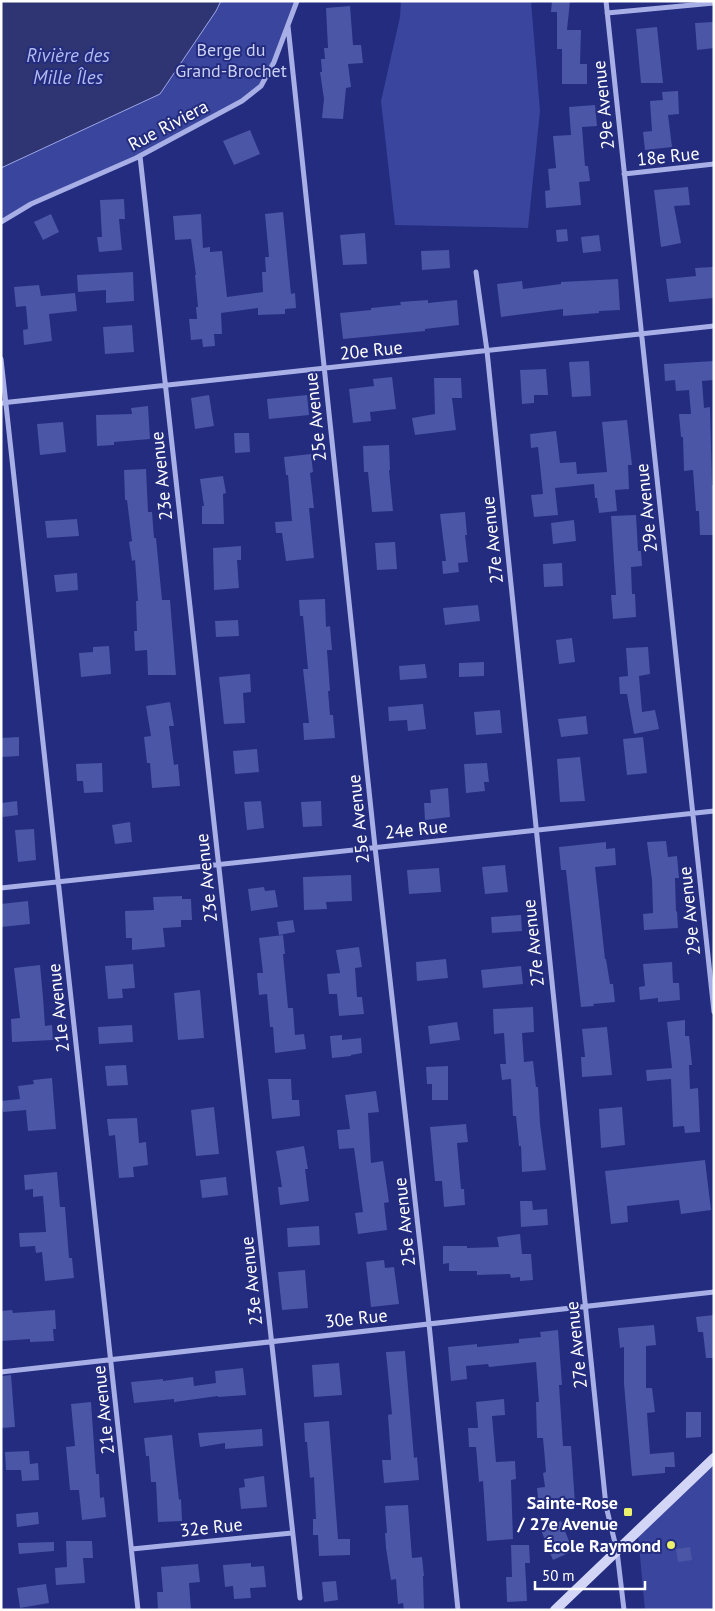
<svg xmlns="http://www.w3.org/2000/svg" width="715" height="1611" font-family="'PT Sans',sans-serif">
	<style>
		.green { fill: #3a459e }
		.water { fill: #2e3572; stroke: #9ca6e7 }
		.building { fill: #4b56a7 }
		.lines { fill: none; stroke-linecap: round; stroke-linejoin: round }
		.street { stroke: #a8afe6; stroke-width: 5 }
		.secondary { stroke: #d2d5f5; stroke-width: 10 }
		.poi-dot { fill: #ebf16b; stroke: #232c7e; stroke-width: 2 }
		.labels { text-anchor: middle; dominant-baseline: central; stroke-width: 4; stroke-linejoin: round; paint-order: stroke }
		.park-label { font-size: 18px; fill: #cbd0f5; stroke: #232c7e }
		.street-label { font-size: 18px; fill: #fff; stroke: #232c7e }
		.poi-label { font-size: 18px; font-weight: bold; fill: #fff; stroke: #232c7e; text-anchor: end }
		.water-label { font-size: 19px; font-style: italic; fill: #b3baee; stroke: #232c7e }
	</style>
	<rect width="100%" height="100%" fill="#232c7e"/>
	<path class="green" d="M1,1h296l-23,60 -13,25 -19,15 -102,55 -109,48 -30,18z
		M401,1h130l9,110 -12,117 -133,-3 -14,-124 19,-84z
		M714,1461v149h-69l-7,-75z"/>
	<path class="water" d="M1,1h220l-5,10 -56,83 -159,74z"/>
	<path class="building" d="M552,1h18l-3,29h14l-1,34h7v20h-25v-35h-5v-37h-6z
		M350,6l3,39h8l2,18 -15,1 3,23 -5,1 -3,31 -21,-1 2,-19 -4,-27h2l-1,-13h4l-1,-11h4l-2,-40z
		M713,22l1,26 -17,2 -2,-27z
		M657,27l6,56h-22l-5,-54z
		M678,91l1,23 -11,1 4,32 -27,3 -2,-18 9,-1 -2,-30 13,-1 -1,-8z
		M595,105l2,21 -15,1 3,39h3l2,15 -11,1 2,23 -35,3 -1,-17 5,-1 -2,-21 8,-1 -3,-32 18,-1 -2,-28z
		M250,130l10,24 -26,11 -11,-24z
		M688,187l2,18 -16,1 7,37 -20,4 -7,-57z
		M124,199l1,20h-6l3,31 -23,2 -2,-15h5l-2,-37z
		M283,212l8,82 4,-1 1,15 -11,1v5l-27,1v-7l-37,5 1,21h-8l1,12 -12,1 -1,-8 -11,1 -2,-21h8l-1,-12h2l-3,-32h1l-5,-36 -16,1 -2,-24 28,-2 2,34 7,-1v5l12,-1 5,46 36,-5 -1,-20h4l-1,-15h4l-4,-43z
		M51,214l8,18 -16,8 -9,-18z
		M567,229l1,12 -11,1 -1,-12z
		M365,233l2,31 -24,1 -3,-30z
		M599,235l2,16 -18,2 -2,-16z
		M449,250l1,18 -28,2 -1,-19z
		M713,267l1,31 -45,4 -3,-23 30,-3 -1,-8z
		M133,272l1,29 -28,2v-13l-28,2 -1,-17z
		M618,279l2,31 -21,1v2l-36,3v-7l-62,8 -4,-33 25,-3 1,8 38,-5v-2z
		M39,285l2,11 34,-3 2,18 -28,3 3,27 -28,4 -1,-15 5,-1 -2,-23 -10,1 -2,-20z
		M428,300v3l29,-3 2,25 -34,4v2l-82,8 -3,-26 31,-3v-2l30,-3 -1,-3z
		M132,325l2,27 -29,2 -2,-27z
		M589,361l2,35 -19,1 -3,-35z
		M714,361v19l-12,1 2,27 6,-1 2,78h2v50h-14l-1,-24h-3l-3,-41 -9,1 -1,-34h-2l-2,-23h12l-2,-24 -13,1 -1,-11 -10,1 -1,-17z
		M546,369l2,26h-14v8l-12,1 -2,-34z
		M392,377l4,32 -26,3 1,9 -18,2 -4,-34 25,-3 -1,-7z
		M434,378h27l1,20h-10l4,32 -41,5 -3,-17 23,-4z
		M209,395l5,31 -19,3 -4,-31z
		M307,395l2,20 -40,4 -2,-20z
		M148,406l2,33 -36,3v3l-17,1 -1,-31 36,-1 -1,-6z
		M627,420l5,45h-4l1,24 -14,1 2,21 -18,2 -2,-15h-2l-1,-14 -39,4 3,27 -24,2 -3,-22 12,-1 -5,-47 -7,1 -1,-14 26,-3 4,32 16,-1 1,12 30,-2 -5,-50z
		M63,422l3,30 -26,3 -3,-31z
		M234,433h15l1,19 -15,1z
		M389,445l1,25h-1l4,41 -21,1 -4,-40h-4l-1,-26z
		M311,454l2,18 -3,1 4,35h-5l5,50 -28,3 -4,-28h-6l-1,-11 17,-1 -4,-46h-2l-2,-18z
		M146,469l2,43h4l2,26h2l6,62h8l6,75h-28l-1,-25 -12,1 -1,-20h3l-1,-30h2l-3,-41 -3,1 -3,-19 3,-1 -5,-41h-2l-1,-30z
		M223,476l3,17 -3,1 1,30h-22v-18h2l-4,-27z
		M465,512l2,23h-2l3,27 -10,1 1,9 -16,2 -1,-13h4l-6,-47z
		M636,515l2,36h3l1,15 -11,1 1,27h3l1,23 -23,2 -2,-24h5l-5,-79z
		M77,519l2,17 -32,2 -2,-17z
		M574,520l2,21 -23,3 -2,-21z
		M395,542l2,27 -20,1 -2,-27z
		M241,546v14h-4l2,28 -25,2 -1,-42z
		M562,563l1,23 -19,1 -1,-23z
		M77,573l1,17 -22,2 -2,-17z
		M325,599l1,28 4,-1 2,24h-5l3,41h-2l2,24h3l2,23 -31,2 -1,-17h6l-6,-54h5l-5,-53h-3l-1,-16z
		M478,605l2,16 -35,4 -2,-17z
		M238,620l1,16 -23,1 -1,-16z
		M572,638l3,24 -16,2 -3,-24z
		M109,646l2,28 -30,3 -2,-24 14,-1v-5z
		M648,647l2,27 -11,2 3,36 13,-2 4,19 -25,5 -7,-40h-7l-1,-17 9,-1 -2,-28z
		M484,662v14l-25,1v-14z
		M425,664l2,14 -27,2 -1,-14z
		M250,674l1,18 -8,1 2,30 -21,1 -5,-47z
		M170,702l4,24h-5l5,39 4,-1 2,22 -28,2 -2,-25h-3l-3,-26 7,-1 -5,-30z
		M423,704l3,25 -18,2 -1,-11 -18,1 -1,-14z
		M500,710l2,23 -26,2 -2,-23z
		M586,716l2,18 -27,3 -3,-18z
		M19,737v19l-18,1v-19z
		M643,737l4,36 -20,2 -4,-36z
		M257,749l2,23 -24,2 -2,-23z
		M580,757l5,44 -25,1 -3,-43z
		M102,763l1,29 -19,1 -1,-12h-6l-1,-17z
		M487,763l2,19h-5l1,9 -19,2 -2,-29z
		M448,788l2,29 -25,3 -1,-17h7l-1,-13z
		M17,801l1,14 -15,2 -2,-14z
		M261,801l3,27 -17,2 -3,-28z
		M321,801l1,25 -19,1 -2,-25z
		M130,822l2,20 -17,2 -3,-19z
		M34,829l2,31 -18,2 -3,-32z
		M666,841l2,16 9,-1 2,22h-4l1,34 1,-1 1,17 -34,2 -1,-16 10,-1 -1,-33 -5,-38z
		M606,842v7l9,-1 1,17 -21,2 10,92h1l4,25h3l2,18 -22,2 1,2 -13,1 -15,-137h-5l-2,-23z
		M505,865l3,27 -23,2 -3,-27z
		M439,868l2,24 -32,2 -2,-24z
		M351,875l1,26 -26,1 1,7 -23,1 -1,-33z
		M264,887l1,4 10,-1 3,17 -27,4 -3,-22z
		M182,896v3h9l1,21h-11v7l-18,1 2,19 -33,3v-12h-6l-1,-27 29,-1 -1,-13z
		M28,901l2,23 -29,3v-23z
		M521,915l1,16 -30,2 -1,-16z
		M293,920l2,12 -16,3 -2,-13z
		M283,935l2,19h-2l5,54h5l2,27 9,-1 2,15 -31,4 -2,-26h-3l-3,-33 -8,1 -2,-22h6l-4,-35z
		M359,947l3,20 -7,1 2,29h5l2,17 -25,2 -2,-22h-8l-2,-20 13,-1 -4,-23z
		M446,959l2,19 -31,3 -1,-19z
		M672,962l1,21h6l1,17 -22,2v-4l-18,2 -1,-13 6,-1 -2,-22z
		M133,964l2,24 -13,1 1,9 -15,1 -3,-33z
		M40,965l3,32 2,29 7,-1 1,15 -41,2 -1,-23 9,-1 -6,-50z
		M521,966l2,18 -40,4 -2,-18z
		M200,990l4,48 -26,2 -4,-47z
		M533,1007l1,25 -12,1 2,29 9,-1 3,26h2l2,37 6,46 -24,2 -1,-26h-2l-3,-30h-3l-2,-37 -9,1 -2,-16h6l-2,-31 -10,1 -1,-25z
		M685,1020v16h4l3,29h-3l1,24 8,-1 2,44 -15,1 -1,-7 -11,1 -2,-48 -24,2 -1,-11 26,-2 -5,-46z
		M457,1022l3,18 -30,4 -2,-18z
		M132,1025l1,17 -34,2 -1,-17z
		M607,1027l5,48 -30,2 -1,-20h4l-3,-28z
		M342,1035v5l19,-2 1,15 -11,2v1l-19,2 -2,-22z
		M126,1065l2,20 -21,1 -2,-20z
		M448,1066v34h-16v-16h-5l-1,-17z
		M52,1078l4,51 -28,2 -2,-21 -23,2 -2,-11 19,-2 -2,-13 16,-2 -1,-4z
		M268,1079h23l1,21h7l1,16 -28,3z
		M376,1091l3,21 -11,1 3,50 12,-2 6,41 -5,1 3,27 -29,4 -3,-21 8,-1 -9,-64 -15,1 -2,-19 13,-1 -5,-34z
		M214,1107l5,47 -23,2 -5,-46z
		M622,1107l3,38 -24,3 -2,-39z
		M137,1118l2,25 7,-1 2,23 -15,2 1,10 -15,1 -4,-43 -6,1 -2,-17z
		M466,1124l2,18 -11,1 4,46h3l1,16 -21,2 -2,-26h-7l-5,-54z
		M304,1146l4,23h-3l4,32 -29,4 -2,-18h4l-6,-36z
		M705,1160l6,50 -30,4 -2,-14 -52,6 1,16 -17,2 -6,-53z
		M57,1172l3,35h5l4,51h3l2,20 -29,3 -3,-29 -6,1 -1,-7 -15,1 -1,-14 27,-1 -3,-36 -10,1v-8l-8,1 -1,-15z
		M226,1177l2,18 -26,3 -2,-18z
		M520,1201h12l1,9 14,-1 1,16 -27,2z
		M319,1226l1,19 -32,2 -1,-19z
		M520,1234l2,20h9l2,26 -13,1v-4l-9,1 -1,-4 -33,1v-4h-28v-8l-6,1v-18h24v2l32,-1 -2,-10z
		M384,1260l1,8 9,-1 5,37 -28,3 -5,-45z
		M305,1270l3,38 -26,2 -4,-38z
		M12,1310l1,3 42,-3 1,19h-3l1,12 -24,1v-3l-29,2v-30z
		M714,1315v43h-8l-3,-26h-5l-2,-15z
		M654,1325l2,20 -10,1v42h6l3,24 -8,1 3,41 24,-2 1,15h-10v6l-33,3 -8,-92v-37l-4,1 -2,-20z
		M558,1330l4,55h-3l4,61h8l4,58 -36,3 -2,-19 8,-1 -2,-14 3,-1 -3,-34h-6l-1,-36h3l-3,-40 -47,5 -1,-3 -22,2 1,13 -16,2 -3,-34 29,-3v3l42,-4v-4l22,-2 -1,-5z
		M405,1351l9,107 3,-1 2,23 -35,3 -2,-23h9l-3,-45 4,-1 -6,-62z
		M339,1363l3,32 -28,2 -2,-32z
		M243,1368l3,27 -28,2v-1l-44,6v-3l-40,4 -3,-21 32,-3v2l30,-4 1,9 22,-3 -1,-12z
		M11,1375l4,52 -14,1v-52z
		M504,1399l1,16 -13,1 4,46 19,-1 1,18 -5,1 2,59 -26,2 -4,-60 -4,1 -3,-35h-7l-1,-19h10l-2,-26z
		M91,1402l5,72h3l1,24 4,-1 2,20 -24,3 -3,-30h-9l-4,-43 9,-1 -4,-42z
		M686,1412h15v25l-15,1z
		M329,1421l9,118h12v16l-31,1 -1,-21h-5v-16h3l-2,-42 -4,1 -3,-36h-2l-1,-19z
		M262,1429l1,17 -38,3v-6l-25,4 -2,-14z
		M172,1435l7,65 2,-1 1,22 -24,1 -2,-40h-5l-2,-26h-3l-2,-18z
		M29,1451l1,13 8,-1 1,17 -17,1 -1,-11h-15l-1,-18z
		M264,1476l3,31 -26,2 -2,-21 6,-1 -1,-8z
		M408,1505l4,53 10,-1 2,19h-1l1,34h-20l-1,-7 -5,1 -2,-25 -5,1 -5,-32 -1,-15h2l-2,-27z
		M38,1512l1,12 -22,3 -1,-13z
		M561,1521l12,30 -20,9 -12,-30z
		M66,1541h26l1,17h-10l2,25 -29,2 -1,-17 12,-1z
		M54,1542v9l-35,3 -1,-11z
		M511,1545h18l1,18h-5l2,38 -20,1 -1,-25h6z
		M690,1547l2,13 -14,2 -2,-13z
		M251,1563v4l13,-1 2,21 -16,1 1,10 -17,1 -1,-13 -8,1 -2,-22z
		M198,1564l2,18 -11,1 2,27h-33l-1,-18h6l-2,-25z
		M336,1581l2,19 -14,2 -2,-20z
		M46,1584l3,19 -29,5 -3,-20z"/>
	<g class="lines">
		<path class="street" d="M606,1l108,1011
			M607,13l107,-10
			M288,26l87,821 54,477 29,286
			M140,156l160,1442
			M624,174l90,-10
			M1,222l30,-18 105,-46 106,-57 19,-15 13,-24 23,-61
			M476,272l11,79 119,1155 11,45 7,59
			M1,359l137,1251
			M1,403l713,-77
			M1,888l713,-77
			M1,1372l713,-80
			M132,1549l160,-16"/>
		<path class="secondary" d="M555,1610l159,-152"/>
	</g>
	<g class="poi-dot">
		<rect x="623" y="1507" width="10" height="10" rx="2.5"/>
		<circle cx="671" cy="1545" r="5"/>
	</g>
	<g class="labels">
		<g class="park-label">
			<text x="231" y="49">Berge du<tspan x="231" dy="21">Grand-Brochet</tspan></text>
		</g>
		<g class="street-label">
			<text transform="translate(603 105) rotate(-96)">29e Avenue</text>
			<text transform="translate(168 125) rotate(-28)">Rue Riviera</text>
			<text transform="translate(668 156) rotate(-6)">18e Rue</text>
			<text transform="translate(371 350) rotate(-6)">20e Rue</text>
			<text transform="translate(315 417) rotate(-96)">25e Avenue</text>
			<text transform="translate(161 476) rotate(-96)">23e Avenue</text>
			<text transform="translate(646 508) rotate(-96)">29e Avenue</text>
			<text transform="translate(492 540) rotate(-96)">27e Avenue</text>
			<text transform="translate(358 819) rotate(-96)">25e Avenue</text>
			<text transform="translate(416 829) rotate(-6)">24e Rue</text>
			<text transform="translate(206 878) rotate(-96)">23e Avenue</text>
			<text transform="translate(689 911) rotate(-96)">29e Avenue</text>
			<text transform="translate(533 943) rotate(-96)">27e Avenue</text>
			<text transform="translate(58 1008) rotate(-96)">21e Avenue</text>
			<text transform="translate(404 1222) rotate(-96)">25e Avenue</text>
			<text transform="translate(251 1281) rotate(-96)">23e Avenue</text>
			<text transform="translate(356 1318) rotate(-6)">30e Rue</text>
			<text transform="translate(576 1345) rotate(-96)">27e Avenue</text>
			<text transform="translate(103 1410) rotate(-96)">21e Avenue</text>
			<text transform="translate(211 1527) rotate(-6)">32e Rue</text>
		</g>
		<g class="poi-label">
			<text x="618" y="1502">Sainte-Rose<tspan x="618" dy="21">/ 27e Avenue</tspan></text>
			<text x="661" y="1545">École Raymond</text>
		</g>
		<g class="water-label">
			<text x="68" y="55">Rivière des<tspan x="68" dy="22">Mille Îles</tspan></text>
		</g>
	</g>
	<rect width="715" height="1611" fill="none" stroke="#ffffff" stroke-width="5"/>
	<path d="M535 1581v8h110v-8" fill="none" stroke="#ffffff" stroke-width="2.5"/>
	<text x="542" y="1581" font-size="15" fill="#ffffff" stroke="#232c7e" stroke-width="4" paint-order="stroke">50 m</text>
</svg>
